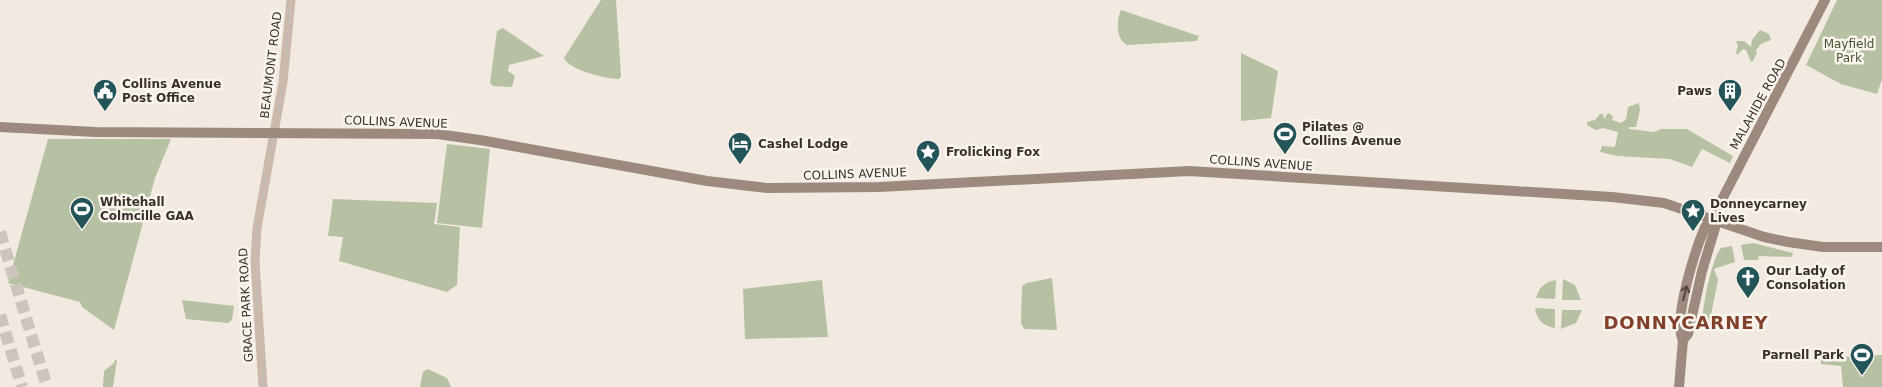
<svg xmlns="http://www.w3.org/2000/svg" width="1882" height="387" font-family="'DejaVu Sans',sans-serif">
	<style>
		.green { fill: #b6c0a2 }
		.lines { fill: none; stroke-linecap: round; stroke-linejoin: round }
		.motorway-tunnel { stroke: #cdc5bd; stroke-width: 12; stroke-dasharray: 12 6; stroke-linecap: butt }
		.tertiary { stroke: #cabaad; stroke-width: 9 }
		.secondary { stroke: #9d8a7f; stroke-width: 10 }
		.oneway { stroke: #524640 }
		.labels { text-anchor: middle; dominant-baseline: central; stroke-width: 5; stroke-linejoin: round; paint-order: stroke }
		.park-label { font-size: 12px; fill: #485531; stroke: #faf4ee }
		.street-label { font-size: 12px; fill: #39302b; stroke: #faf4ee }
		.poi-label { font-size: 12px; font-weight: bold; fill: #39302b; stroke: #faf4ee; text-anchor: start }
		.district-label { font-size: 18px; font-weight: bold; letter-spacing: 1px; fill: #823f2a; stroke: #faf4ee }
	</style>
	<rect width="100%" height="100%" fill="#f2eae1"/>
	<path class="green" d="M601,0h15l5,76 -2,3c-13,0 -50,-9 -55,-21z
		M1837,0h45v79l-5,15 -36,-10 -35,-19z
		M1121,10l78,26 -2,5 -70,4c-11,-6 -11,-24 -6,-35z
		M503,28l41,28 -35,9 -1,6 7,5 -3,11 -19,-1 -3,-3 7,-52z
		M1760,30l9,4 2,6 -10,4 -5,6 1,3 -4,8 -2,1 -5,-12 -3,-1 -6,6 -1,-3 2,-6 -2,-5h8l7,6 1,-7z
		M1241,53l37,18 -7,47 -30,3z
		M1639,103l1,7 -4,17h-7v2l25,3 7,-3h26l46,27 -3,7 -28,-14 -10,18 -22,-8 -53,-3 -17,-4 2,-6 13,1 3,-15 -15,-4 -7,2 -9,-5v-3l8,-2 5,-6h3l1,5 4,-6 5,3 -1,4 9,3 5,-4 2,-12z
		M48,139h123l-16,39 -41,152 -32,-23 -2,-5 -72,-19z
		M447,144l43,5 -8,79 -45,-5z
		M333,199l104,4 -3,21 26,3 -3,58 -10,7 -108,-31 4,-24 -15,-1z
		M1753,243l40,10 -1,4 -33,-1 -1,4h-14l-3,-15z
		M1732,246l3,16 -21,7 4,11 -7,35 3,5 7,2 -19,3c0,-16 9,-65 19,-77z
		M1052,278l5,52 -33,-1 -3,-6 1,-37 5,-3z
		M1563,279l12,6 6,15h-19z
		M822,280l6,57 -83,2 -2,-50z
		M1556,280l-1,19 -19,-1c3,-11 9,-16 20,-18z
		M182,300l52,6 -2,14 -4,3 -42,-4z
		M1535,308l20,1v19c-12,-2 -18,-8 -20,-20z
		M1562,310h20l-6,13 -15,6z
		M1882,355v32h-39l-2,-21 -20,-2v-6z
		M115,360h2l-4,27h-10l1,-16 10,-8z
		M428,369l19,9 4,9h-31l3,-15z"/>
	<g class="lines">
		<path class="motorway-tunnel" d="M0,232l47,155
			M0,315l22,72"/>
		<path class="tertiary" d="M263,387l-8,-125 2,-34 26,-146 8,-82"/>
		<path class="secondary" d="M0,127l96,5 341,2 43,6 227,41 60,7 112,-1 310,-16 423,26 52,6 100,34 24,5 35,5h59
			M1683,340c-11,-19 13,-92 22,-113l7,-8 113,-219
			M1679,387l4,-47 5,-6 14,-63 13,-43 -3,-9"/>
	</g>
	<defs><path id="oneway-shaft" d="M-6 0H5M1.5-3L5.5 0L1.5 3" fill="none" stroke-width="1.6" stroke-linecap="round" stroke-linejoin="round" transform="scale(1.25)"/></defs>
	<use class="oneway" href="#oneway-shaft" transform="translate(1685 293) rotate(-76)"/>
	<defs>
		<symbol id="civic-pin" viewBox="-11 -11 22 30"><path d="M0 17L-7.5 6A9.5 9.5 0 1 1 7.5 6Z" fill="#235458" stroke="#faf4ee"/><path d="M-.6-6.5H3V-4.5H.6V-3L4-1V1h2V6H-6V1h2V-1L-.6-3ZM-1.2 2.5V6h2.4V2.5Z" fill="#fff"/></symbol>
		<symbol id="building-pin" viewBox="-11 -11 22 30"><path d="M0 17L-7.5 6A9.5 9.5 0 1 1 7.5 6Z" fill="#235458" stroke="#faf4ee"/><path d="M-4-6H4V6H1V3H-1V6H-4ZM-2.5-4.3h1.7v1.8h-1.7ZM.8-4.3h1.7v1.8H.8ZM-2.5-1h1.7V.8h-1.7ZM.8-1h1.7V.8H.8Z" fill="#fff"/></symbol>
		<symbol id="stadium-pin" viewBox="-11 -11 22 30"><path d="M0 17L-7.5 6A9.5 9.5 0 1 1 7.5 6Z" fill="#235458" stroke="#faf4ee"/><path d="M0-5a6.5 5 0 1 0 0 10a6.5 5 0 1 0 0-10ZM-3.5-1.8h7v3.6h-7Z" fill="#fff"/></symbol>
		<symbol id="hotel-pin" viewBox="-11 -11 22 30"><path d="M0 17L-7.5 6A9.5 9.5 0 1 1 7.5 6Z" fill="#235458" stroke="#faf4ee"/><path d="M-6-4.5h1.5V1H6V5H4.5V3h-9V5H-6ZM-4 0a1.8 1.8 0 1 1 3.6 0ZM.5 0V-2.5h3Q6-2.5 6 0Z" fill="#fff"/></symbol>
		<symbol id="sight-pin" viewBox="-11 -11 22 30"><path d="M0 17L-7.5 6A9.5 9.5 0 1 1 7.5 6Z" fill="#235458" stroke="#faf4ee"/><path d="M0-6L1.8-2.2L6-1.7L2.9 1.2L3.7 5.4L0 3.3L-3.7 5.4L-2.9 1.2L-6-1.7L-1.8-2.2Z" fill="#fff"/></symbol>
		<symbol id="church-pin" viewBox="-11 -11 22 30"><path d="M0 17L-7.5 6A9.5 9.5 0 1 1 7.5 6Z" fill="#235458" stroke="#faf4ee"/><path d="M-1.2-6h2.4v3.5h3.3v2.4h-3.3V6h-2.4V-.1h-3.3v-2.4h3.3Z" fill="#fff"/></symbol>
	</defs>
	<g fill-rule="evenodd">
		<use href="#civic-pin" x="91" y="77" width="28" height="38"/>
		<use href="#building-pin" x="1716" y="77" width="28" height="38"/>
		<use href="#stadium-pin" x="1271" y="120" width="28" height="38"/>
		<use href="#hotel-pin" x="726" y="130" width="28" height="38"/>
		<use href="#sight-pin" x="914" y="138" width="28" height="38"/>
		<use href="#stadium-pin" x="68" y="195" width="28" height="38"/>
		<use href="#sight-pin" x="1679" y="197" width="28" height="38"/>
		<use href="#church-pin" x="1734" y="264" width="28" height="38"/>
		<use href="#stadium-pin" x="1848" y="341" width="28" height="38"/>
	</g>
	<g class="labels">
		<g class="park-label">
			<text x="1849" y="44">Mayfield<tspan x="1849" dy="14">Park</tspan></text>
		</g>
		<g class="street-label">
			<text transform="translate(271 65) rotate(-83)">BEAUMONT ROAD</text>
			<text transform="translate(1758 104) rotate(-61)">MALAHIDE ROAD</text>
			<text transform="translate(396 122) rotate(2)">COLLINS AVENUE</text>
			<text transform="translate(1261 163) rotate(4)">COLLINS AVENUE</text>
			<text transform="translate(855 174) rotate(-2)">COLLINS AVENUE</text>
			<text transform="translate(246 305) rotate(-93)">GRACE PARK ROAD</text>
		</g>
		<g class="poi-label">
			<text x="122" y="84">Collins Avenue<tspan x="122" dy="14">Post Office</tspan></text>
			<text x="1712" y="91" text-anchor="end">Paws</text>
			<text x="1302" y="127">Pilates @<tspan x="1302" dy="14">Collins Avenue</tspan></text>
			<text x="758" y="144">Cashel Lodge</text>
			<text x="946" y="152">Frolicking Fox</text>
			<text x="100" y="202">Whitehall<tspan x="100" dy="14">Colmcille GAA</tspan></text>
			<text x="1710" y="204">Donneycarney<tspan x="1710" dy="14">Lives</tspan></text>
			<text x="1766" y="271">Our Lady of<tspan x="1766" dy="14">Consolation</tspan></text>
			<text x="1844" y="355" text-anchor="end">Parnell Park</text>
		</g>
		<g class="district-label">
			<text x="1686" y="322">DONNYCARNEY</text>
		</g>
	</g>
</svg>
